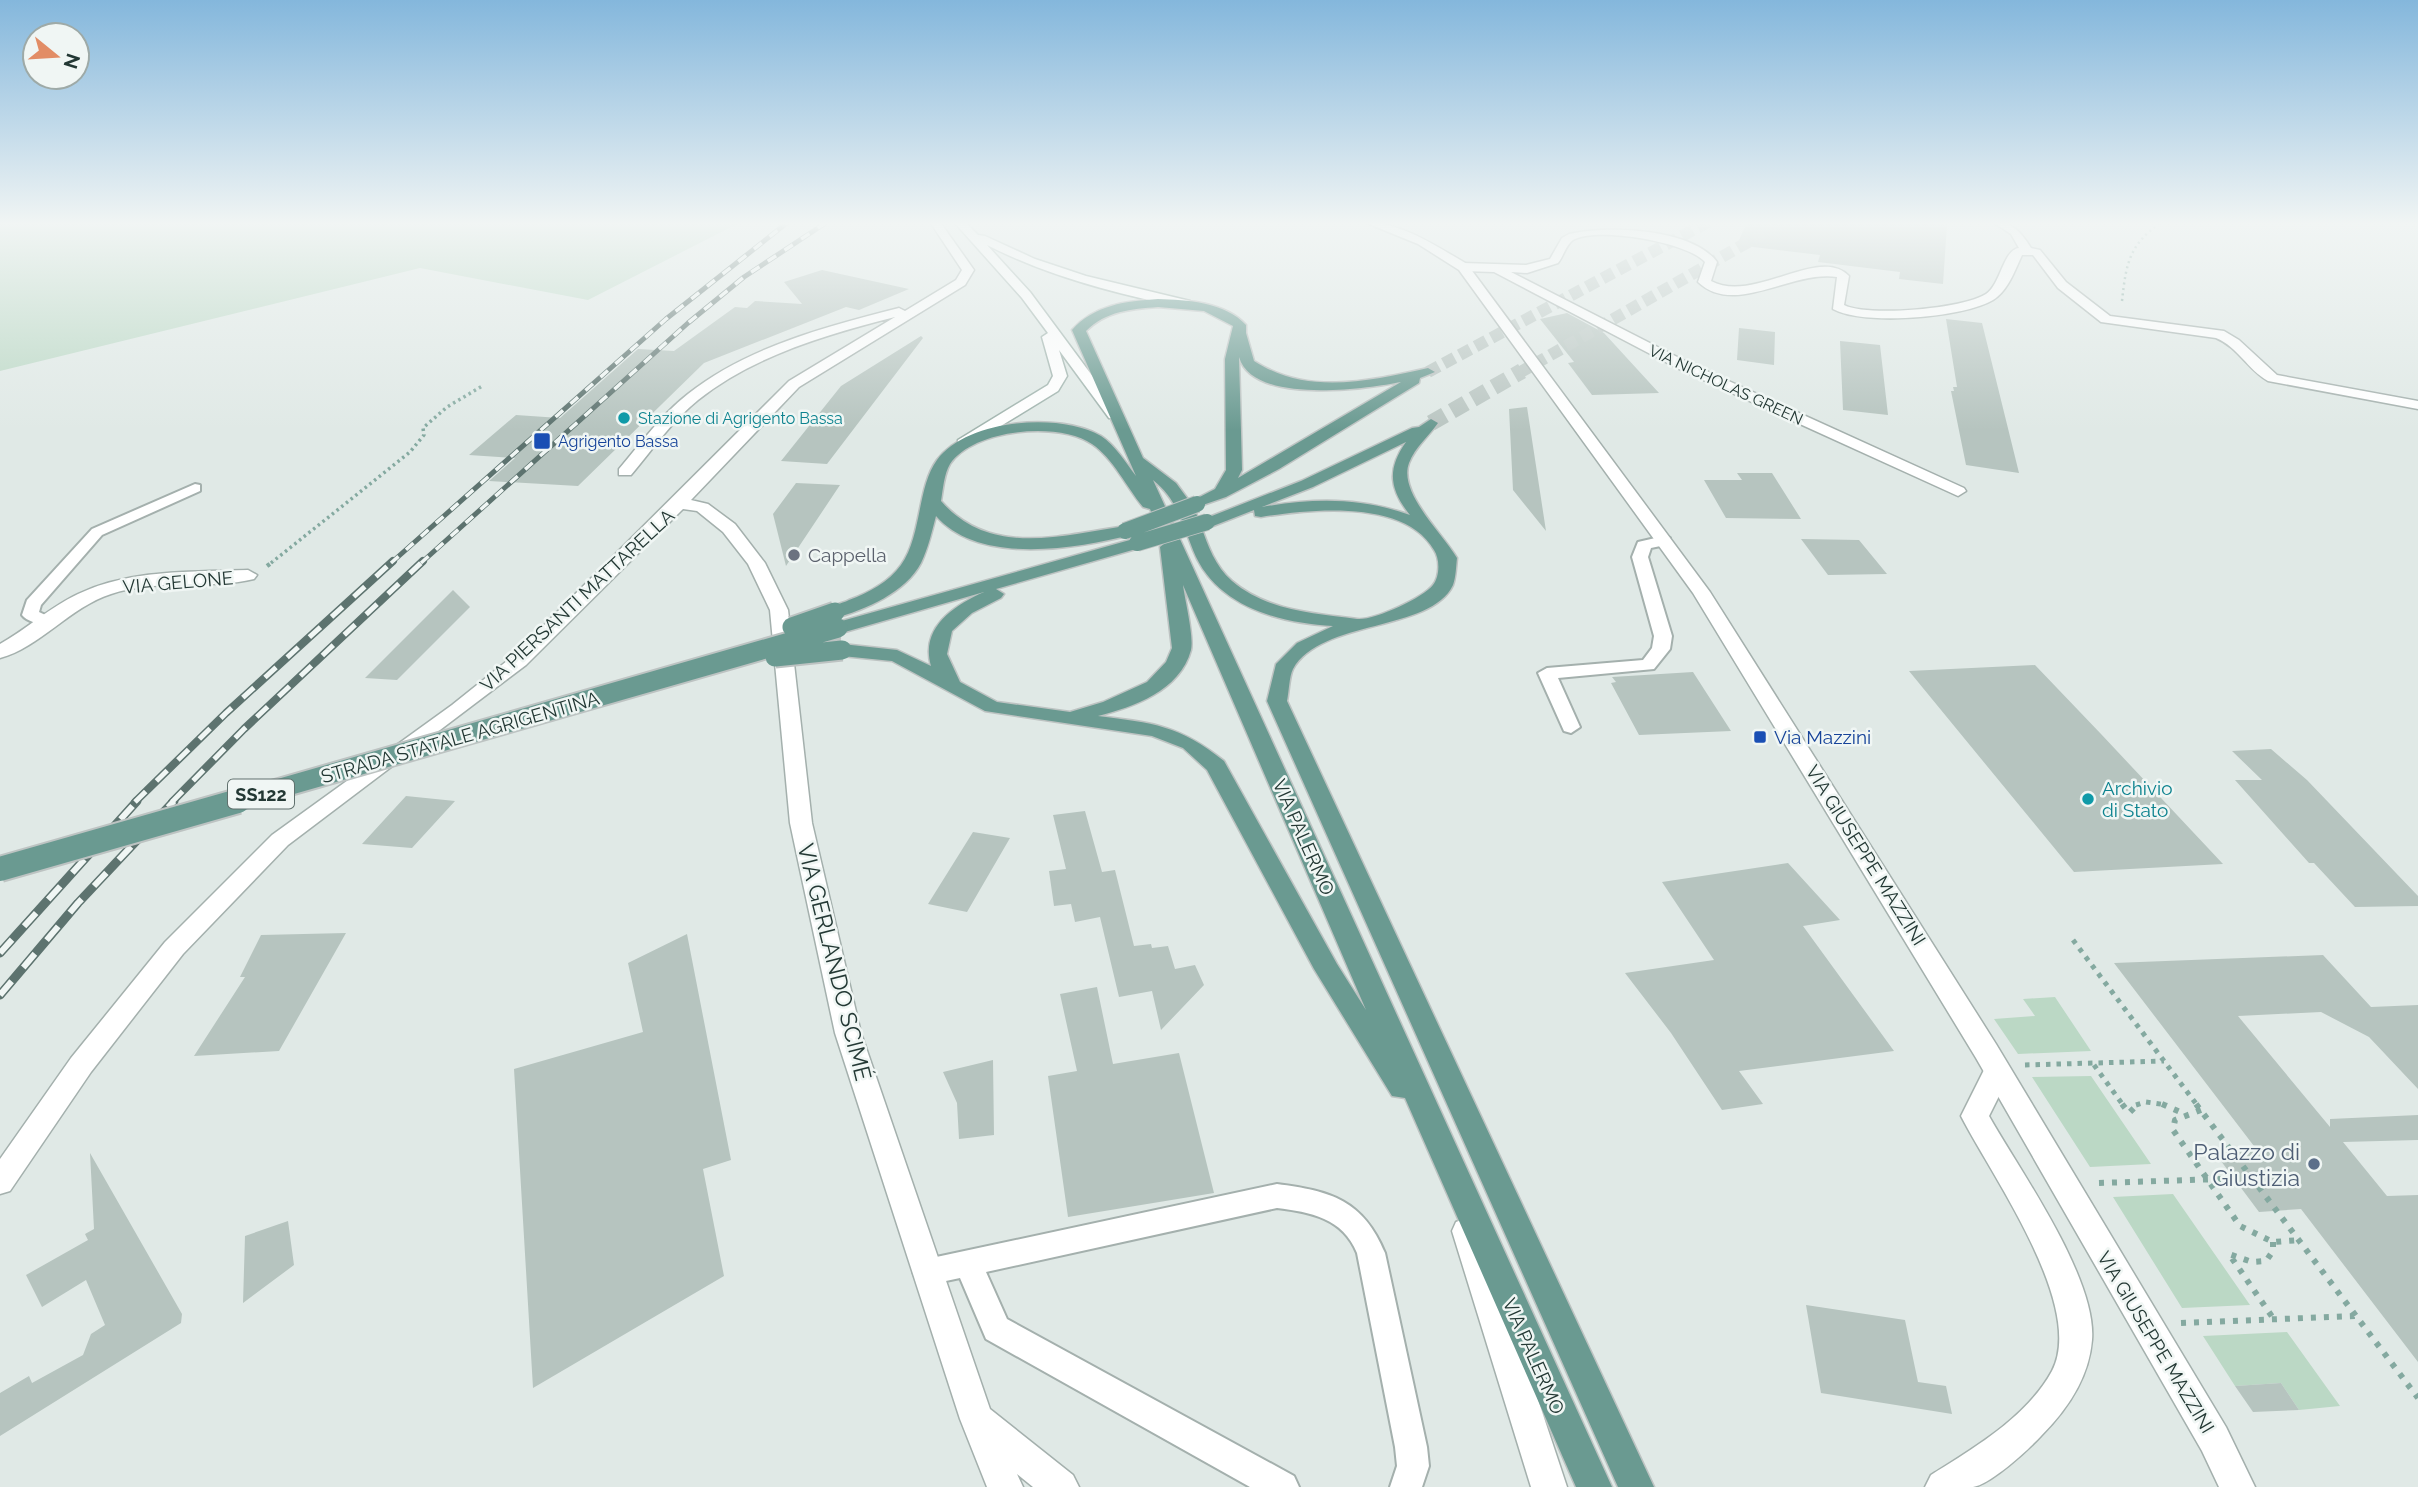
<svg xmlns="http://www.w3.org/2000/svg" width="2418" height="1487" font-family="Raleway,sans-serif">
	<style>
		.green { fill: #bbd8c5 }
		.building { fill: #b6c4bf }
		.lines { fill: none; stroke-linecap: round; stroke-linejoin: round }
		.primary-tunnel-far1 { stroke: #bac6c2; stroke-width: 12; stroke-dasharray: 12 6; stroke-linecap: butt }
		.primary-tunnel { stroke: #bac6c2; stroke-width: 16; stroke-dasharray: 16 8; stroke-linecap: butt }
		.service-casing { stroke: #a4b0ad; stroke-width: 4 }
		.minor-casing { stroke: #a4b0ad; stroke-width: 3 }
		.tertiary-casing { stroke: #a4b0ad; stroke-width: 3 }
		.secondary-casing { stroke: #a1b4ae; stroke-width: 3 }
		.primary-casing { stroke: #bdc3c2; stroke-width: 3 }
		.path-far4 { stroke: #84a9a0; stroke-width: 2.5; stroke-dasharray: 2 3.5; stroke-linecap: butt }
		.path-far3 { stroke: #84a9a0; stroke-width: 3.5; stroke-dasharray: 2.5 3.5; stroke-linecap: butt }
		.path-far2 { stroke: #84a9a0; stroke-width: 4.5; stroke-dasharray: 3.5 5; stroke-linecap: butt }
		.path-far1 { stroke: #84a9a0; stroke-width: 5; stroke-dasharray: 4.5 6; stroke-linecap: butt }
		.path { stroke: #84a9a0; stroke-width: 6; stroke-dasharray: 5 8; stroke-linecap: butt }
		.service { fill: #fff; fill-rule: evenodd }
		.minor { fill: #fff; fill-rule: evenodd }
		.tertiary { fill: #fff; fill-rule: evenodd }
		.secondary { fill: #fff; fill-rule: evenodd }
		.primary { fill: #6a9a91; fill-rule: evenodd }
		.rail-far2-casing { stroke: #5d736f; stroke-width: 5 }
		.rail-far1-casing { stroke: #5d736f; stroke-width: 8 }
		.rail-casing { stroke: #5d736f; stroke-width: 9 }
		.rail-far2 { stroke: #f0f6f4; stroke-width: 3.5; stroke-dasharray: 10; stroke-linecap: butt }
		.rail-far1 { stroke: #f0f6f4; stroke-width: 5; stroke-dasharray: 15; stroke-linecap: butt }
		.rail { stroke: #f0f6f4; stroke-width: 6; stroke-dasharray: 18; stroke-linecap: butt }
		.primary-bridge-far2-casing { stroke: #bdc3c2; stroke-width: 18; stroke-linecap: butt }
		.primary-bridge-far1-casing { stroke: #bdc3c2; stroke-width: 23; stroke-linecap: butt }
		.primary-bridge-casing { stroke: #bdc3c2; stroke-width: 28; stroke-linecap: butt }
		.primary-bridge-far2 { stroke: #6a9a91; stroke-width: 16 }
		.primary-bridge-far1 { stroke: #6a9a91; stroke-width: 19 }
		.primary-bridge { stroke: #6a9a91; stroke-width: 24 }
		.culture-dot { fill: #0f9aa8; stroke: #f0f6f4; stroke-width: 2.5 }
		.transit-dot { fill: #1a4fb4; stroke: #f0f6f4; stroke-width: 2.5 }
		.worship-dot { fill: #6b7280; stroke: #f0f6f4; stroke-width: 2.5 }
		.service-dot { fill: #5c6f8a; stroke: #f0f6f4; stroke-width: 2.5 }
		.labels { text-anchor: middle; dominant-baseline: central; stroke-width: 5; stroke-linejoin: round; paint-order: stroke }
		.far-street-label { font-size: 16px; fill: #233834; stroke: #f0f6f4 }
		.far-culture-label { font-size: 16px; fill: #0d838f; stroke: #f0f6f4; text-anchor: start }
		.far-transit-label { font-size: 16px; fill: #164399; stroke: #f0f6f4; text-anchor: start }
		.shield { fill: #f0f6f4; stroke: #60716e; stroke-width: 2 }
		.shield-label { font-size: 18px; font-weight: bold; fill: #233834 }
		.worship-label { font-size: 19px; fill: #5b616d; stroke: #f0f6f4; text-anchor: start }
		.street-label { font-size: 19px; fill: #233834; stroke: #f0f6f4 }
		.transit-label { font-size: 19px; fill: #164399; stroke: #f0f6f4; text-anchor: start }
		.culture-label { font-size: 19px; fill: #0d838f; stroke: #f0f6f4; text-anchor: start }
		.near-street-label { font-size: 23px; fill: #233834; stroke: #f0f6f4 }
		.near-service-label { font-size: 23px; fill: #4e5e75; stroke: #f0f6f4; text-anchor: end }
	</style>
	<rect width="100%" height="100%" fill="#e0e9e6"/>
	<path class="green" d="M0,222h741l-153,78 -168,-32 -420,103z
		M2055,997l36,54 -73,3 -24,-35 41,-3 -12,-17z
		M2091,1076l60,88 -61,3 -58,-90z
		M2173,1194l77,111 -68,3 -69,-111z
		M2287,1332l53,74 -41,4 -18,-27 -46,3 -32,-50z"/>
	<path class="building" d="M1747,222h170l30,3 -4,59 -44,-5 1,-7 -82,-10 2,-7 -83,-10z
		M822,270l87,19 -50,21 -13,-3 -142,56 -126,123 -89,-5 26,-23 -46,-3 47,-40 44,3 78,-69 36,2 61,-44 12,1 8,-7 47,3 -18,-22z
		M1567,313l37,20 55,60 -67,2 -24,-32 6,-1 -34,-43z
		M1946,319l36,4 37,150 -53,-8 -15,-74h3l-1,-4h4z
		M1739,328l36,4 -1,33 -37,-5z
		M921,336l2,2 -96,126 -46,-3 60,-75z
		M1840,341l40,4 8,70 -45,-5z
		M1527,407l19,124 -33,-41 -4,-81z
		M1737,473h35l29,46 -75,-1 -22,-38h38z
		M796,483l44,2 -54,81 -13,-52z
		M1801,539l58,1 28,34 -59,1z
		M453,590l17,17 -73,73 -32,-2z
		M2035,665l66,69 122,130 -149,8 -165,-201z
		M1693,672l38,59 -92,4 -28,-52 5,-1 -4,-5z
		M2271,749l36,31 111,116v10l-63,1 -41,-44h-5l-74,-83h27l-30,-29z
		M406,796l49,5 -43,47 -50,-4z
		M1085,811l17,61 13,-2 19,76 17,-2 1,4 16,-2 7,23 20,-4 9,20 -43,45 -9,-39 -33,6 -19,-80 -25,5 -4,-18 -17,2 -5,-35 17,-2 -13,-54z
		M973,832l37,6 -43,74 -39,-8z
		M1788,863l52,57 -37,6 91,125 -155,20 24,33 -41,6 -51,-77 -46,-60 89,-13 -52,-78z
		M346,933l-67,118 -85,5 51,-79h-5l21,-42z
		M687,934l44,226 -28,9 21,107 -191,112 -19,-319 129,-37 -15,-69z
		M2323,955l48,52 47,-2v84l-49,-52 -48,-25 -83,4 92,111v-8l88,-4v25l-75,2 44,54 31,-1v167l-117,-153 -42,3 -44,-59 42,-3 -143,-187z
		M1097,987l16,77 66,-11 35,140 -146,24 -20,-141 29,-5 -17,-77z
		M993,1060l1,75 -35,4 -2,-36 -14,-31z
		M90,1153l92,161 -1,9 -181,113v-43l29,-17 3,7 51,-28 8,-21 14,-9 -19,-45 -44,27 -16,-32 62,-35 -3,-6 9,-5z
		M288,1221l6,44 -51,38 2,-67z
		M1806,1305l99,15 13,62 28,4 6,28 -131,-21z
		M2281,1383l18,27 -46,2 -18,-26z"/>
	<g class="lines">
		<path class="primary-tunnel-far1" d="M1428,372l280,-150
			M1519,373l264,-151"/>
		<path class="primary-tunnel" d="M1431,423l91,-52"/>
		<defs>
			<path id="service" d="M195,484l5,1v6l-98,44 -61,70 -2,7 17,8 -3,4c-9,2 -26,-2 -31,-9l5,-15 65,-71z
				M1664,536l6,2v6l-19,4 -3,9 24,79 -2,13 -16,20 -96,9 22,49 -9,6 -7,-2 -26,-58 9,-5 96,-8 9,-12 2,-12 -22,-79 6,-15z
				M1277,1184c54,7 86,16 108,69l42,194 2,19 -7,21h-32l7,-21 -2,-19 -38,-194c-14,-35 -47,-41 -80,-45l-291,64 21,47 287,157 5,11h-49l-264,-148 -26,-61 -33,7 -10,-4 -4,-9 4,-9 10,-4z"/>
			<path id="minor" d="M930,222h10l34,48 -9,15 -166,102 -108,113 17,4 27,20 30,39 23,47 24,213 49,210 129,376 83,66 6,12h-46l-16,-13 6,13h-36l-27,-68 -125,-386 -45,-210 -20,-213 -22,-46 -25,-32 -26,-21 -14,-2 -157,156 -238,180 -105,109 -92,118 -81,119 -10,3v-35l71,-101 94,-116 107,-107 180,-130 60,-48 277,-276 106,-64c-67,17 -142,39 -197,83 -26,21 -46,50 -67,75h-12v-6c22,-26 42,-54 69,-75 59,-47 140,-68 211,-86l6,3 51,-31 6,-10z
				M1993,222c20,0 28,10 38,26l9,2 26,32 44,34 114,15 15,9 38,35 141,26v8l-150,-28c-20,-11 -30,-34 -52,-43l-115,-16 -43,-34 -25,-33h-11c-7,15 -14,36 -29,45 -30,18 -130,26 -160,9l4,-32c-46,-7 -102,40 -139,5l7,-20c-17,-20 -109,-36 -132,-22 -7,5 -10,17 -15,23l-31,10 -16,-1 178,91 275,125 2,3 -8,5 -279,-127 -185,-97 -31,-1 -6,-4 6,-4 63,2 24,-6 12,-21 7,-4c38,-9 123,-6 148,28l-6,19c43,23 108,-36 138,-5l-5,29c23,12 119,4 142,-11 15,-10 17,-44 33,-46l-8,-14z
				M248,570l9,5 -3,4c-45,11 -94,-1 -143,15 -41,13 -72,54 -111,64v-14c27,-15 50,-37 78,-50 53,-25 113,-22 170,-24z
				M1997,1061l10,3 4,8 -22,44c31,55 108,162 103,224 -3,38 -25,70 -51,96 -13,14 -50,48 -68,51 -15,0 -33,0 -48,0l6,-12c43,-27 96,-58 121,-104 34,-65 -61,-196 -91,-255l26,-52z"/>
			<path id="tertiary" d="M1364,222c37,0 72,24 103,42l243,328 286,452 230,383 29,60h-36l-17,-36 -226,-393 -283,-465 -234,-323 -41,-26z
				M1467,1218l11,4 4,9 85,256h-36l-79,-256 4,-9z"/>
			<path id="secondary" d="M954,222h11l13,13 7,1 50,23 51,17 104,25 2,3 -6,4c-69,-14 -136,-31 -199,-63l43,47 89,120v6h-10l-50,-68 8,26 -9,15 -90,55h-10v-6l90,-55 5,-9 -11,-39 6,-4 -26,-35z"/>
			<path id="primary" d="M1158,299c29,1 67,3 88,26v8l8,28c54,35 115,20 174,7l7,4 -15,6 -1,5 -140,86 -53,28 -32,11 5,13 102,-40 111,-53 7,-1 12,-8 7,4c-9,13 -23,24 -29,40 -11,29 33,70 48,95 -1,8 -1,19 -4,27 -22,47 -132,34 -160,84 -4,8 -4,23 -6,32l367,786h-36l-351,-786 9,-37 21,-21 36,-17c-55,-3 -118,-20 -140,-76 -11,-28 -16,-51 -40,-70l459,1007h-36l-171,-389 -13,-2 -78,-127 -107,-199 -24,-22 -31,-12 -167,-25 -93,-50 -50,-5 -10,-6 10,-6 55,6 34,16c-11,-38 22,-60 53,-74l-146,42 -9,-6 2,-4 306,-86 9,5 -3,4 -147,42 8,5 -3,4 -29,15 -20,18 -5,23 13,28 37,20 73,10 33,-10 44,-20 19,-20 6,-14 -12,-101 5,-4 -15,-34 -7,-2c-16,-19 -30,-49 -51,-63 -33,-23 -119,-15 -142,20 -6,10 -7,25 -9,37 49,56 118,35 184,25l6,1 2,4 -2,4c-57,14 -152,30 -195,-19 -4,15 -8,33 -15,47 -15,29 -56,47 -86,55l-9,-6c5,-7 15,-8 23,-12 19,-7 40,-18 52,-35 21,-29 16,-78 36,-105 30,-41 123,-48 164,-24 14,9 25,27 35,40l-64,-146c22,-25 54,-29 86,-31zM1158,307l46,4 29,15 -8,33 1,111 -11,19 -25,13 -14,-19 -33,-25 -57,-127c20,-20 45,-22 72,-24zM1239,357c14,48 126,32 162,25l-163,96 4,-8zM1406,442c-19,27 -17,47 4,73 -50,-18 -97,-17 -148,-8l51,-20zM1254,510l1,6 6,1c50,-8 144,-18 173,33 6,9 6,26 -1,35 -10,13 -60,36 -76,34 -43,-6 -90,-8 -125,-38 -17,-15 -24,-35 -31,-55h12zM1183,585l183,425 -29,-46 -113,-203c-45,-36 -71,-38 -126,-45 35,-9 82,-25 93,-66 3,-14 -6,-49 -8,-65z"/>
		</defs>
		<use href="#service" class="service-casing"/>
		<use href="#minor" class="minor-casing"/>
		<use href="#tertiary" class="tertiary-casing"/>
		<use href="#secondary" class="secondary-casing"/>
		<use href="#primary" class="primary-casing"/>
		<path class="path-far4" d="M2122,301c4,-37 7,-57 40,-79"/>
		<path class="path-far3" d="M271,563l139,-111 14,-17 -1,-7 24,-21 37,-22"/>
		<path class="path-far2" d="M267,566l7,-5"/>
		<path class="path-far1" d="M2073,940l124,165
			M2025,1065l139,-4
			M2094,1065l29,40
			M2136,1105l10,-3 21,3"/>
		<path class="path" d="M2122,1104l7,9 9,-9
			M2162,1104l23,10
			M2196,1104l222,294
			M2201,1110l-26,10 -2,10 67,96 33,16 27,-2
			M2099,1183l152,-5
			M2273,1242v9l-7,10 -14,1 -23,-8 44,64
			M2181,1323l175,-7"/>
		<use href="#service" class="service"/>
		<use href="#minor" class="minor"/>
		<use href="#tertiary" class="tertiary"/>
		<use href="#secondary" class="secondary"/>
		<use href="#primary" class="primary"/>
		<defs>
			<path id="rail-far2" d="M391,563l275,-244 122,-97
				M421,563l267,-240 56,-46 83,-55"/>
			<path id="rail-far1" d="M135,802l91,-89 167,-152
				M172,802l72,-73 179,-168"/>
			<path id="rail" d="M0,953l137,-152
				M0,995l78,-92 96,-102"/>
		</defs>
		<use href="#rail-far2" class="rail-far2-casing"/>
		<use href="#rail-far1" class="rail-far1-casing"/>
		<use href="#rail" class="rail-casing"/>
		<use href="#rail-far2" class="rail-far2"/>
		<use href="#rail-far1" class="rail-far1"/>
		<use href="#rail" class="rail"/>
		<defs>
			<path id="primary-bridge-far2" d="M1125,531l72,-27
				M1137,543l70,-21"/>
			<path id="primary-bridge-far1" d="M792,627l43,-15
				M775,657l67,-7
				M232,802l606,-174"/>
			<path id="primary-bridge" d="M0,869l238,-68"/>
		</defs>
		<use href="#primary-bridge-far2" class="primary-bridge-far2-casing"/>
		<use href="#primary-bridge-far1" class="primary-bridge-far1-casing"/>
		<use href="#primary-bridge" class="primary-bridge-casing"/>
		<use href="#primary-bridge-far2" class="primary-bridge-far2"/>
		<use href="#primary-bridge-far1" class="primary-bridge-far1"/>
		<use href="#primary-bridge" class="primary-bridge"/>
	</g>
	<linearGradient id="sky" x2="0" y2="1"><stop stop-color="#84b7dc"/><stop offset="0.52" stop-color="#f1f5f4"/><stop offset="1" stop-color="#f1f5f4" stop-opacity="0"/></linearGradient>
	<rect width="2418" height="430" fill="url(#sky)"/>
	<g class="culture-dot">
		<circle cx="624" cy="418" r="7"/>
		<circle cx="2088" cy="799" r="7"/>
	</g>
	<g class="transit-dot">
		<rect x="533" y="432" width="18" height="18" rx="3.5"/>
		<rect x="1753" y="730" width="14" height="14" rx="3.5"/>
	</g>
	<circle class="worship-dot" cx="794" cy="555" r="7"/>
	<circle class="service-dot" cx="2314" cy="1164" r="7"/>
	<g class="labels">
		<g class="far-street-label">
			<text transform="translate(1726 385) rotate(25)">VIA NICHOLAS GREEN</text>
		</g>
		<g class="far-culture-label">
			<text x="638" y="418">Stazione di Agrigento Bassa</text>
		</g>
		<g class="far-transit-label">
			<text x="558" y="441">Agrigento Bassa</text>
		</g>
		<rect class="shield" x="228" y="779.5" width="66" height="29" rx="5"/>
		<g class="shield-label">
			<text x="261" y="794">SS122</text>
		</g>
		<g class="worship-label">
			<text x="808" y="555">Cappella</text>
		</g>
		<g class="street-label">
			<text transform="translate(178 582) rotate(-5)">VIA GELONE</text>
			<text transform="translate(577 600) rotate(-43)">VIA PIERSANTI MATTARELLA</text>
			<text transform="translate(460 737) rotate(-16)">STRADA STATALE AGRIGENTINA</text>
			<text transform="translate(1304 837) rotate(66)">VIA PALERMO</text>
			<text transform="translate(1866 855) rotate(58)">VIA GIUSEPPE MAZZINI</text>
			<text transform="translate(2156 1342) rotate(59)">VIA GIUSEPPE MAZZINI</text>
			<text transform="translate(1534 1356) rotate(66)">VIA PALERMO</text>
		</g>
		<g class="transit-label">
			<text x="1774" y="737">Via Mazzini</text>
		</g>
		<g class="culture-label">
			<text x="2102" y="788">Archivio<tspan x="2102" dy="22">di Stato</tspan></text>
		</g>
		<g class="near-street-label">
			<text transform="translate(835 962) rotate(76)">VIA GERLANDO SCIMÉ</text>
		</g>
		<g class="near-service-label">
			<text x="2300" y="1151">Palazzo di<tspan x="2300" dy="26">Giustizia</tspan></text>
		</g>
	</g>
	<g transform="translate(56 56) rotate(108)"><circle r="33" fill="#f0f6f4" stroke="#9eaaa7" stroke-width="2"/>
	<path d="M0-5L12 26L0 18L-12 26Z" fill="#e28d66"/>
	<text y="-10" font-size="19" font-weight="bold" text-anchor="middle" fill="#233834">N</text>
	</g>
</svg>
